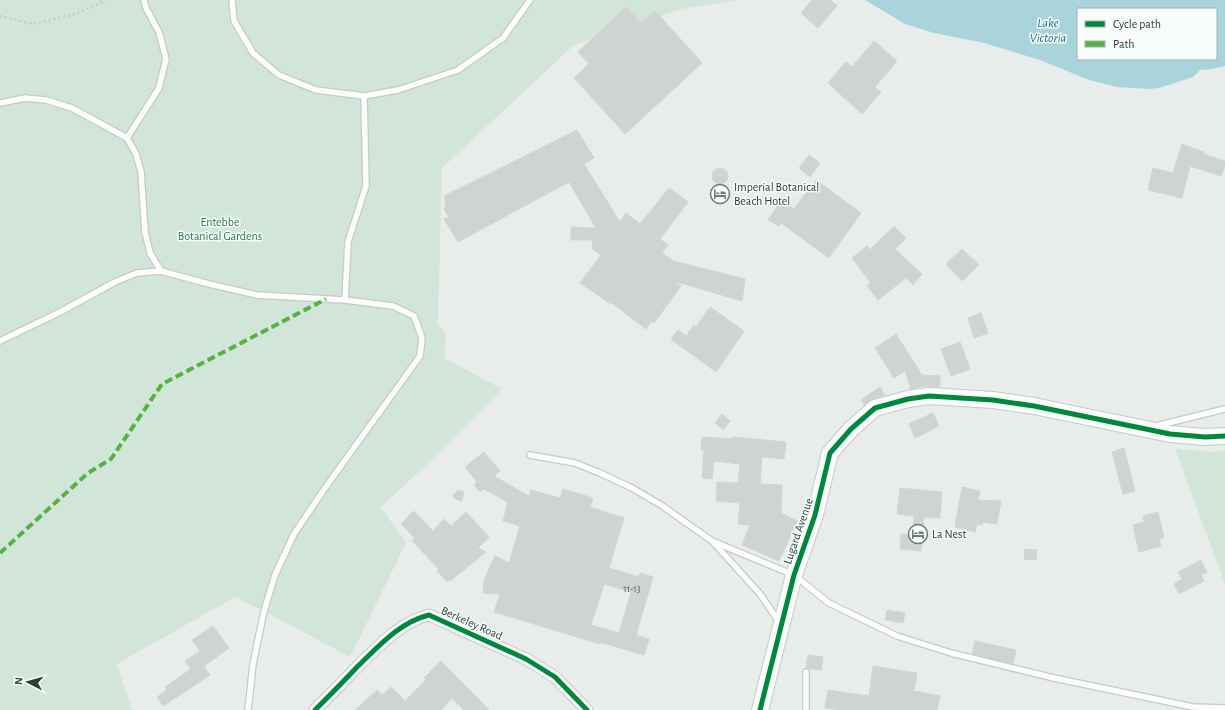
<svg xmlns="http://www.w3.org/2000/svg" width="1225" height="710" font-family="'Alegreya Sans',sans-serif">
	<style>
		.green { fill: #d1e6d8 }
		.water { fill: #a9d4db; fill-rule: evenodd }
		.building { fill: #cfd4d2; stroke: #d1d6d4; fill-rule: evenodd }
		.lines { fill: none; stroke-linecap: round; stroke-linejoin: round }
		.lane-casing { stroke: #c5cac8; stroke-width: 8 }
		.street-casing { stroke: #c5cac8; stroke-width: 13 }
		.secondary-casing { stroke: #c3cbc8; stroke-width: 18 }
		.path { stroke: #c3ccca; stroke-width: 2.5; stroke-dasharray: 2 3; stroke-linecap: butt }
		.lane { stroke: #fcfcfc; stroke-width: 5.5 }
		.street { stroke: #fcfcfc; stroke-width: 11 }
		.secondary { stroke: #fcfcfc; stroke-width: 16 }
		.quiet { stroke: #55b346; stroke-width: 4; stroke-dasharray: 8 4; stroke-linecap: butt }
		.cycleway-casing { stroke: #f7fbf9; stroke-width: 8 }
		.cycleway { stroke: #00873e; stroke-width: 5 }
		.labels { text-anchor: middle; dominant-baseline: central; stroke-width: 3; stroke-linejoin: round; paint-order: stroke }
		.number-label { font-size: 10px; fill: #506761 }
		.poi-label { font-size: 12px; fill: #24423a; stroke: #f7fbf9; text-anchor: start }
		.park-label { font-size: 12px; fill: #2d7a4b; stroke: #f7fbf9 }
		.street-label { font-size: 12px; fill: #24423a; stroke: #f7fbf9 }
		.water-label { font-size: 13px; font-style: italic; fill: #1c6f80; stroke: #f7fbf9 }
	</style>
	<rect width="100%" height="100%" fill="#e8edeb"/>
	<path class="green" d="M0,0h739l-58,9 -107,36 -132,123 -4,156 8,11 -2,23 58,31 -81,81 -40,37 25,36 -56,114 -86,-46 -29,-14 -118,67 15,46h-132z
		M1175,449l41,3 9,-2v134z"/>
	<path class="water" d="M865,0h360v66l-13,3 -12,1 -7,7 -34,11 -10,1 -32,-2 -28,-7 -49,-20 -56,-17 -50,-10 -29,-9zM1078,9h138v50h-138z"/>
	<path class="building" d="M812,0h18l7,6 -19,22 -17,-15z
		M626,7l15,16 14,-12 47,52 -77,71 -51,-56 15,-14 -11,-12z
		M874,41l23,20 -22,26 6,5 -19,22 -34,-31 18,-21 6,5z
		M577,130l17,28 -10,6 36,58 6,-9 14,11 29,-36 19,14 -28,37 8,6 -6,8 11,8 72,18 -3,22 -68,-20 7,5 -27,37 -2,-2 -6,8 -34,-26 -1,1 -31,-21 21,-28 -9,-6 1,-9h-22v-13l25,1 -27,-46 -111,60 -14,-23 5,-2 -5,-8 2,-3 -2,-10z
		M1182,144l22,8 -1,2 22,7v5l-4,10 -31,-10 -8,32 -34,-8 5,-22 20,5z
		M809,155l11,8 -10,14 -11,-9z
		M712 176a8 8 0 1 1 16 0a8 8 0 1 1-16 0Z
		M816,180l45,33 -32,45 -48,-35 -2,3 -11,-6 13,-19 13,8z
		M894,226l12,12 -11,11 27,25 -9,11 -7,-7 -28,22 -11,-14 4,-3 -19,-25 15,-12 3,4z
		M962,249l17,16 -17,16 -16,-17z
		M710,307l34,24 -28,41 -45,-33 7,-9 8,6 8,-11 2,2z
		M981,313l7,20 -14,5 -6,-20z
		M896,334l26,41 18,1v11l-16,-1 -13,3 -6,-18 -11,7 -19,-30z
		M960,342l10,27 -19,7 -10,-27z
		M880,387l5,8 -13,4 -8,6 -3,-5z
		M933,413l6,13 -24,12 -6,-14z
		M722,414l8,7 -7,9 -8,-7z
		M702,437l32,2 -2,-2 54,5 -2,17 -22,-2 -2,27 22,1 -1,28 16,8 -18,40 -37,-16 8,-20 -12,-1 2,-21 -24,-2 1,-19 21,1 2,-19 -26,-3 -2,18 -10,-1 2,-28h-3z
		M1124,448l11,43 -12,3 -11,-42z
		M484,452l16,19 -6,5 35,20 2,-6 29,8 3,-9 30,9 -3,9 34,11 -15,50 30,9 1,-4 13,4 -17,58 13,4 -5,16 -44,-13v2l-106,-32 6,-18 -17,-1 1,-13 11,-24 14,7 11,-37 -17,-5 5,-19 -24,-13 -4,3 -6,-7 3,-3 -12,-15zM604,584l27,8 -12,41 -28,-8z
		M962,487l18,4 -2,9 23,1 -4,23 -14,-2 -1,3 -5,-1 -2,8 -20,-5z
		M900,488l42,4 -2,26 -16,-1 -3,34 -21,-2 1,-15 12,1 1,-19 -17,-2z
		M458,490l6,2 -2,9 -7,-2 -2,-4z
		M414,511l19,20 11,-12 7,7 15,-14 23,25 -11,11 8,4 -36,29 -2,-1 -1,2 -10,-11 2,-2 -27,-28 3,-3 -14,-14z
		M1158,512l6,26 -5,1 2,7 -22,6 -6,-27 11,-3 -1,-6z
		M1025,549l12,1 -1,10 -12,-1z
		M1201,560l6,12 -6,3 3,6 -25,13 -5,-10 8,-5 -4,-7z
		M887,610l18,3 -2,10 -18,-3z
		M213,626l16,22 -25,18 6,9 -47,31 -6,-9 10,-7 -2,-3 26,-18 -6,-8 15,-10 -8,-11z
		M975,641l41,9 -3,14 -41,-10z
		M808,655l15,2 -2,13 -15,-2z
		M441,661l48,49h-25l-12,-12 -11,12h-86l22,-20 5,5 9,-8 14,14 21,-21 -2,-2z
		M873,666l44,7 -3,18 26,5 -3,14h-97l-15,-2 3,-18 41,6z"/>
	<g class="lines">
		<defs>
			<path id="lane" d="M232,0l2,21 19,32 26,22 37,15 48,6 34,-6 60,-20 45,-32 27,-38
				M0,103l25,-5 21,2 26,8 55,30 9,16 5,18 4,60 5,21 11,18 48,13 48,11 88,5 48,6 21,10 8,22 -2,18 -95,132 -31,46 -19,41 -11,36 -11,53 -5,46
				M127,138l32,-50 7,-29 -7,-27 -13,-24 -2,-8
				M345,300l3,-58 18,-56 -2,-90
				M0,341l62,-30 53,-29 22,-9 24,-2
				M1156,426l69,-17
				M530,455l45,8 25,10 32,15 29,17 51,36 82,34 35,28 68,33 54,17 103,25 139,29 32,1
				M714,543l46,51 19,28
				M806,672v38"/>
			<path id="street" d="M315,710c15,-15 29,-29 43,-44 21,-20 42,-44 71,-51l97,44 29,18 32,33"/>
			<path id="secondary" d="M760,710l34,-135 21,-60 15,-62 21,-24 24,-21 33,-9 21,-3 64,4 41,6 136,28 35,3 20,-1"/>
		</defs>
		<use href="#lane" class="lane-casing"/>
		<use href="#street" class="street-casing"/>
		<use href="#secondary" class="secondary-casing"/>
		<path class="path" d="M0,16l32,8 44,-10 30,-14"/>
		<use href="#lane" class="lane"/>
		<use href="#street" class="street"/>
		<use href="#secondary" class="secondary"/>
		<path class="quiet" d="M0,553l88,-80 23,-14 51,-75 164,-85"/>
		<defs>
			<path id="cycleway" d="M315,710c15,-15 29,-29 43,-44 21,-20 42,-44 71,-51l97,44 29,18 32,33
				M760,710l34,-135 21,-60 15,-62 21,-24 24,-21 33,-9 21,-3 64,4 41,6 136,28 35,3 20,-1"/>
		</defs>
		<use href="#cycleway" class="cycleway-casing"/>
		<use href="#cycleway" class="cycleway"/>
	</g>
	<defs>
		<symbol id="hotel-ring" viewBox="-11 -11 22 22"><circle r="9.5" fill="#f7fbf9" stroke="#697e78" stroke-width="1.5"/><path d="M-6-4.5h1.5V1H6V5H4.5V3h-9V5H-6ZM-4 0a1.8 1.8 0 1 1 3.6 0ZM.5 0V-2.5h3Q6-2.5 6 0Z" fill="#697e78"/></symbol>
	</defs>
	<g fill-rule="evenodd">
		<use href="#hotel-ring" x="709" y="183" width="22" height="22"/>
		<use href="#hotel-ring" x="907" y="523" width="22" height="22"/>
	</g>
	<g class="labels">
		<g class="number-label">
			<text x="632" y="589">11-13</text>
		</g>
		<g class="poi-label">
			<text x="734" y="187">Imperial Botanical<tspan x="734" dy="14">Beach Hotel</tspan></text>
			<text x="932" y="534">La Nest</text>
		</g>
		<g class="park-label">
			<text x="220" y="222">Entebbe<tspan x="220" dy="14">Botanical Gardens</tspan></text>
		</g>
		<g class="street-label">
			<text transform="translate(798 531) rotate(-71)">Lugard Avenue</text>
			<text transform="translate(472 623) rotate(24)">Berkeley Road</text>
		</g>
		<g class="water-label">
			<text x="1048" y="23">Lake<tspan x="1048" dy="15">Victoria</tspan></text>
		</g>
	</g>
	<rect x="1077" y="8" width="140" height="52" fill="#f7fbf9" stroke="#a3b1ad"/>
	<rect x="1085" y="21" width="20" height="6" fill="#00873e" stroke="#a3b1ad"/>
	<text x="1113" y="28" font-size="12" fill="#24423a">Cycle path</text>
	<rect x="1085" y="41" width="20" height="6" fill="#55b346" stroke="#a3b1ad"/>
	<text x="1113" y="48" font-size="12" fill="#24423a">Path</text>
	<g transform="translate(28 682) rotate(276)" stroke="#f7fbf9" stroke-width="3" paint-order="stroke">
	<path d="M0-3L7 15L0 10L-7 15Z" fill="#24423a"/>
	<text y="-6" font-size="11" font-weight="bold" text-anchor="middle" fill="#24423a">N</text>
	</g>
</svg>
